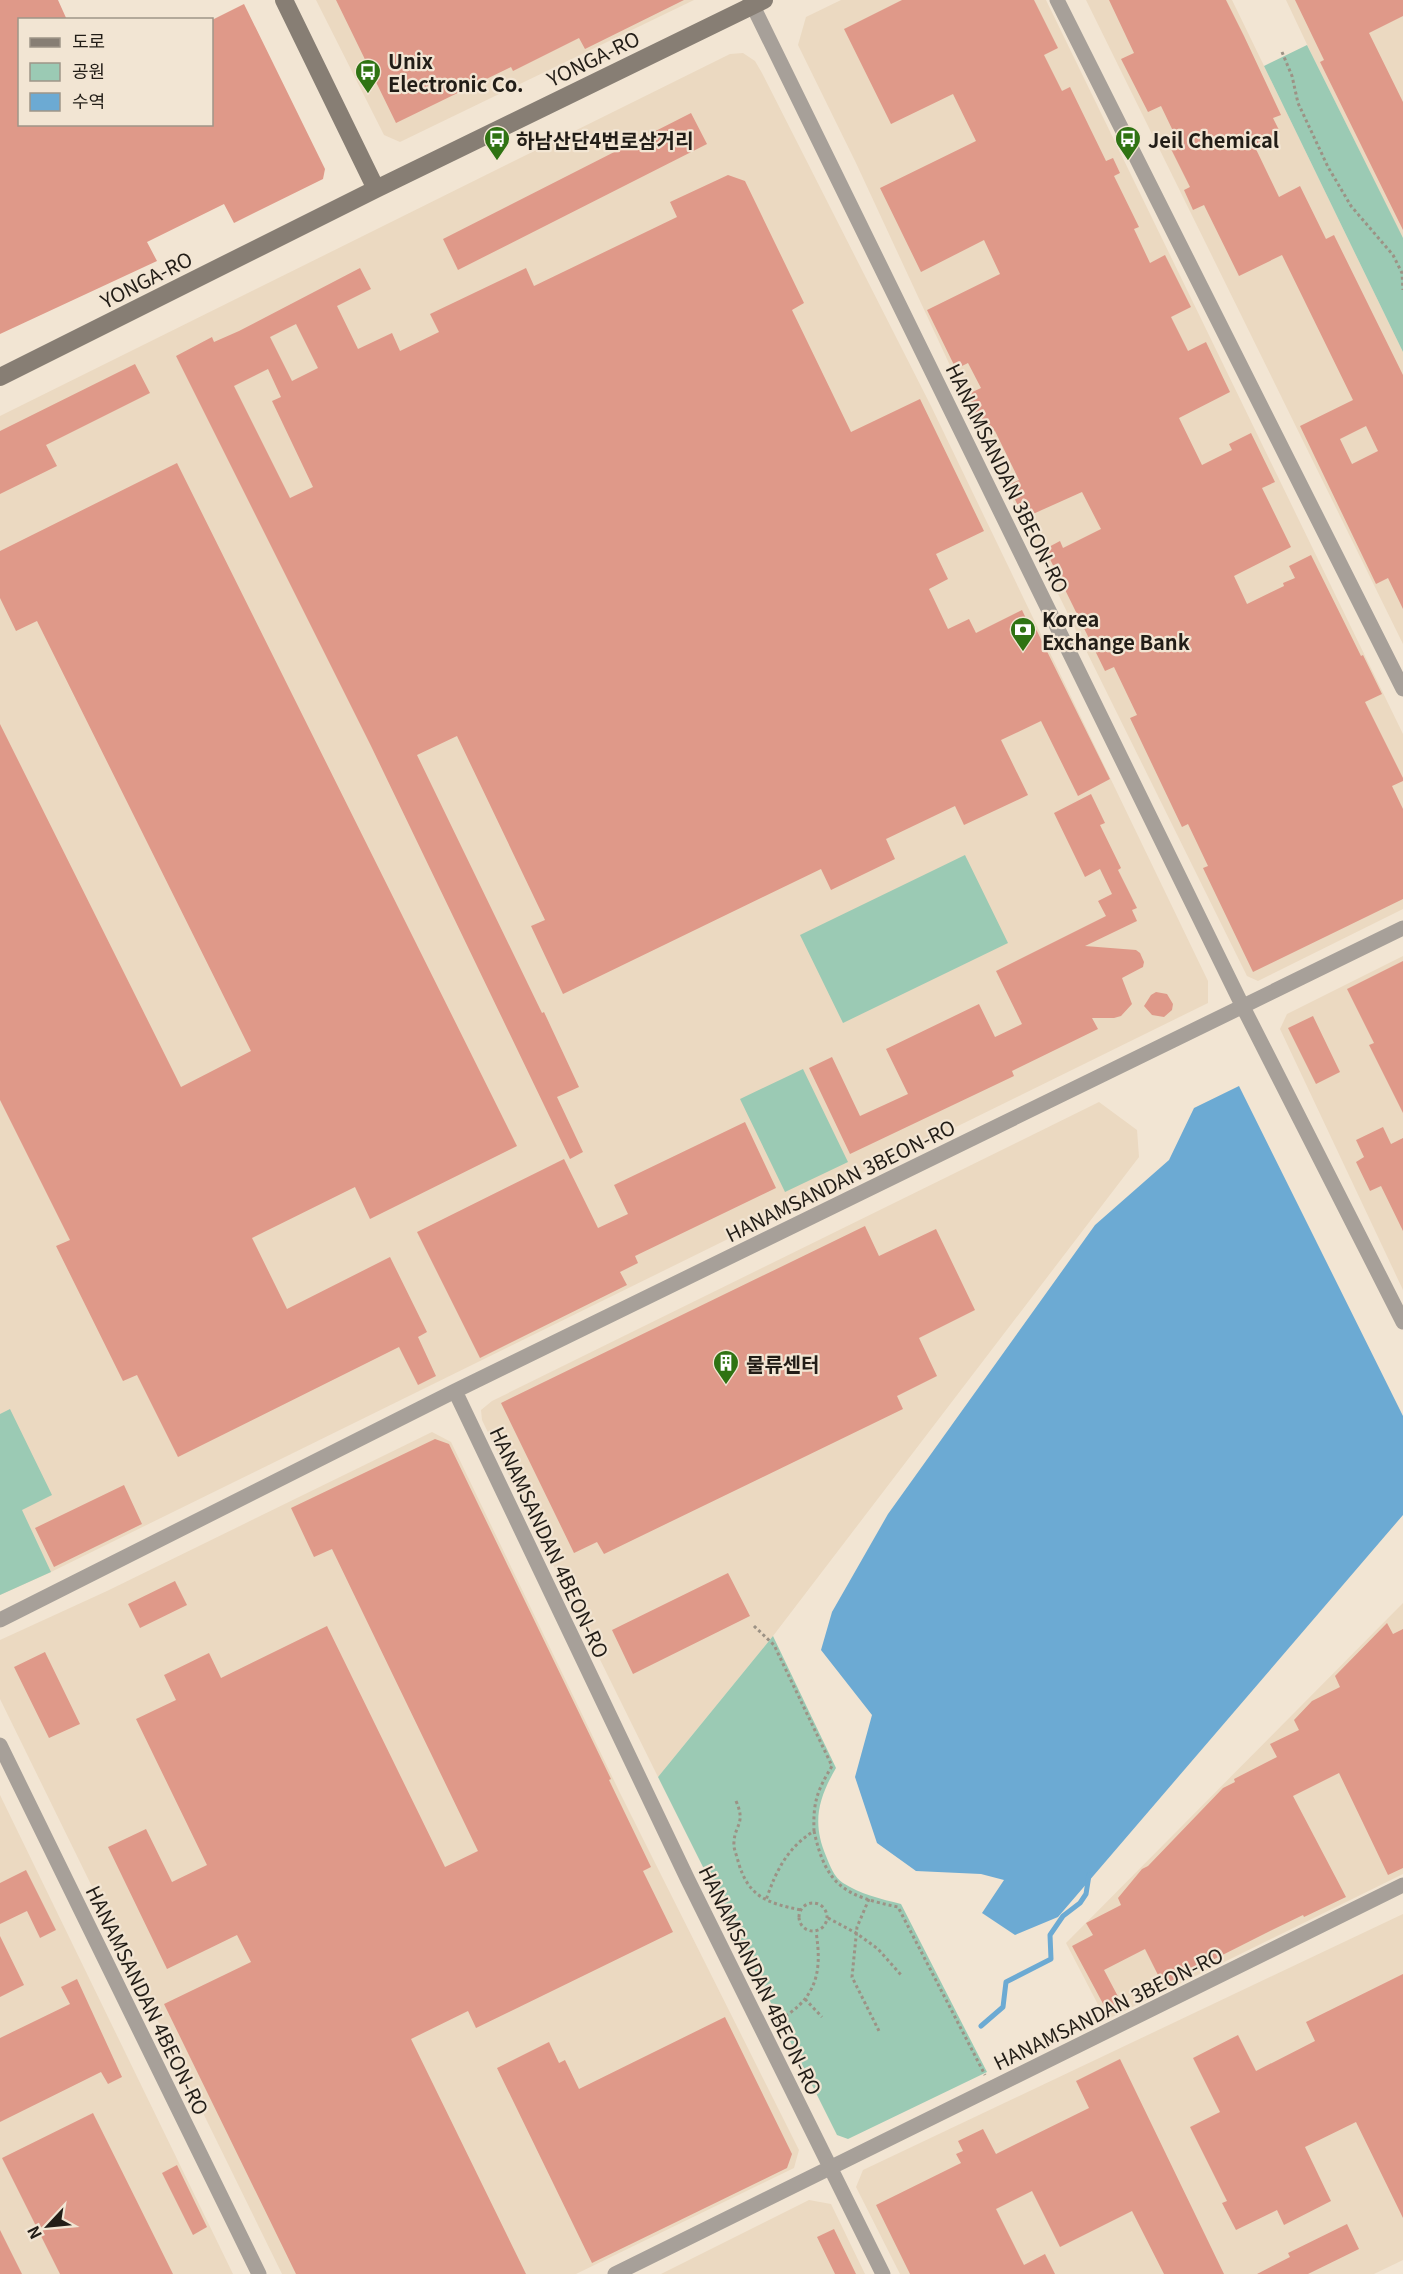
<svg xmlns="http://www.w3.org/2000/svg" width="1403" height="2274" font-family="Georgia,'Noto Sans KR',serif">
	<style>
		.built { fill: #ebd9c1 }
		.green { fill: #9bcab4 }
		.water { fill: #6caad3 }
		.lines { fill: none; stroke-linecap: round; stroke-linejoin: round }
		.stream { stroke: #6caad3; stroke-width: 5 }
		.building { fill: #df9989; fill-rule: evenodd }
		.path { stroke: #9c9285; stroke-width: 3; stroke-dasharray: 3 3; stroke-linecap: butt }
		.street { stroke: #a7a099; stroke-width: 15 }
		.secondary { stroke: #877e74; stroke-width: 18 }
		.labels { text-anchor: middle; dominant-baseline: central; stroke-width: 4.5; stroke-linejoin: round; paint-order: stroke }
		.street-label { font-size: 20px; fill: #221d17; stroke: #f2e5d3 }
		.poi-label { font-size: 20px; font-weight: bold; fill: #221d17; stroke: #f2e5d3; text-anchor: start }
	</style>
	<rect width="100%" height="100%" fill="#f2e5d3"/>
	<path class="built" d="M316,0h378l-294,142 -16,-7z
		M841,0h205l357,734v175l-145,72 -11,-5 -222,-449 -169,-364 -58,-118 8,-28z
		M1086,0h146l171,352v292z
		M1286,0h117v239l-91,-184z
		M743,53l12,8 7,12 169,333 277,575v22l-1157,569 -51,23v-1179l730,-362z
		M1403,956v334l-123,-261 7,-15z
		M1099,1102l38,28 2,27 -366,479 -115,141 -165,-334 -11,-23 -1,-10 11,-9z
		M432,1432l19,10 169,351 179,357 -5,18 -218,106h-294l-282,-575v-59l107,-49z
		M1403,1603v271l-297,146 -40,-77z
		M0,1795l233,479h-233z
		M1403,1914v346l-29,14h-474l-44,-87 7,-17z
		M809,2200l22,4 34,70h-204z"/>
	<path class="green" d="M1307,45l96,193v114l-139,-286z
		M965,855l43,88 -165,80 -43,-88z
		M803,1069l45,93 -63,30 -45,-93z
		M10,1409l42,86 -30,15 29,62 -51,23v-181z
		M773,1636l63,132c-18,31 -24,55 -10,88 4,10 8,21 17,27 17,11 38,16 58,21l86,168 -139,67 -11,-4 -179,-358z"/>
	<path class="water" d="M1239,1086l164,330v99l-345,402 -43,18 -33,-22 22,-33 -23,-6 -65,-3 -39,-28 -22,-66 17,-62 -51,-65 11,-38 56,-98 207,-289 74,-65 25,-52z"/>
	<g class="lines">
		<path class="stream" d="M981,2026l22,-19 3,-25 45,-23 -1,-24 13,-19 17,-13 6,-9 3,-19"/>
	</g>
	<path class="building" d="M0,0h58l9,20h-47v104h192v-104l32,-16 81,165 -2,10 -89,44 -10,-19 -77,38 10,19 -157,73z
		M336,0h348l-99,49 -6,-11 -66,33 -2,-4 -115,56z
		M902,0h132l24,48 -14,7 18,36 8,-4 36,74 7,-3 7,15 -6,3 25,51 -5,2 16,34 15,-8 26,52 -20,10 17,34 18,-9 24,50 -51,26 23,47 30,-15 -3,-6 22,-11 24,49 -13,6 29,59 -57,29 13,28 37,-18 -1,-3 12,-5 -6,-12 22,-11 50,101 2,-1 19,39 -17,8 38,76v3l-11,5 11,23v90l-150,73 -50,-104 5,-2 -20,-42 -6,3 -52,-109 7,-3 -23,-48 -9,4 -60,-122 15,-8 3,7 38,-19 -19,-37 -58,26 -16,-33 11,-5 -24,-49 -9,4 -20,-40 15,-7 -13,-25 -12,6 -29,-59 73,-36 -16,-34 -63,32 -41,-84 96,-47 -23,-47 -62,30 -47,-95z
		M1109,0h117l18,36 37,79 -8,3 7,14 -26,13 25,52 21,-11 26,53 8,-4 69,140v234l-15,-31 -12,6 -76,-158 53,-26 -71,-145 -43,21 -35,-71 -11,5 -9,-20 6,-3 -23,-46 7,-3 -3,-6 2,-1 -12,-25 -13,6 -27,-53 13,-6zM1366,426l12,25 -26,13 -12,-25z
		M1295,0h108v16l-34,17 34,69v128l-83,-168 4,-2z
		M691,113l16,31 -249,126 -15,-31z
		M728,175l17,6 59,122 -12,7 59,122 69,-33 64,132 -48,23 12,25 -19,10 19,40 21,-10 7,14 46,-23 8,17 4,-2 76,154 -32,17 -37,-75 -40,19 27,55 -64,30 -9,-19 -69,33 9,20 -64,31 -10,-21 -258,125 -32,-68 14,-6 -88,-184 -40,19 125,258 2,-1 35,75 -22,10 26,55 -13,7 -199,-413 -195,-390 36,-19 2,5 25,-11 121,-63 11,21 -34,17 21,43 34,-16 8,18 39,-19 -9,-18 96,-46 8,18 143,-69 -7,-15zM296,324l22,44 -26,13 -22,-44zM268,369l13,28 -9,4 41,86 -23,11 -56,-112z
		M135,364l15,29 -104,52 11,21 -57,28v-63z
		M177,463l340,683 -147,73 -15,-32 -103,51 35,71 103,-52 37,75 -9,5 18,39 -18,9 -19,-38 -221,110 -41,-82 -14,6 -67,-135 14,-6 -70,-140v-376l181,363 70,-36 -214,-430 -21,10 -16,-33v-47z
		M1091,794l14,29 -5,2 21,43 -3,2 19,38 -5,2 5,11 -52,25 51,4 4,3 4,9 -1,5 -21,11 10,26 -11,12 -7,2h-22l6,11 -86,42 2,5 -164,78 -41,-86 23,-11 28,59 48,-22 -22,-45 93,-45 16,33 27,-13 -26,-53 110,-55 -8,-15 14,-7 -12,-25 -15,8 -31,-64z
		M1403,961v152l-34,-68 5,-2 -27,-54z
		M1156,992l11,2 6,10 -1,6 -8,7 -12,-2 -8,-9 7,-11z
		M1313,1016l27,56 -24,12 -28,-56z
		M745,1122l31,66 -141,68 3,7 -18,9 7,13 -147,73 -63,-126 147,-73 34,69 30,-14 -14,-29z
		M1383,1127l8,17 12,-6v93l-22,-45 -11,5 -14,-29 8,-5 -8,-17z
		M865,1226l14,30 57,-27 39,81 -56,28 18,38 -40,20 6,13 -299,145 -7,-12 -23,11 -73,-150z
		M435,1439l14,5 162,335 -2,1 42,87 -8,4 30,61 -197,96 -8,-17 -57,28 115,235h-230l-132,-270 87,-42 -14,-27 -70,34 -59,-122 38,-18 26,53 35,-17 -71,-146 40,-19 -12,-25 45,-22 12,25 106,-52 118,241 33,-16 -146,-302 -18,8 -23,-49z
		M124,1485l18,39 -88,43 -19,-39z
		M728,1573l22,43 -117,58 -21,-44z
		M175,1581l12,24 -47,23 -12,-24z
		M1387,1623l6,11 10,-5v239l-15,7 -49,-102 -46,23 53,101 -42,20 -1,-2 -35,17 -105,53 -18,-36 -41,21 19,36 -15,7 -36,-67 21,-11 -7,-12 35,-18 -3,-7 24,-29 6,-3 75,-78 12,-6 -1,-3 43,-22 -7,-13 29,-14 -5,-10 18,-19 28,-14 -5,-11z
		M45,1652l35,72 -31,14 -35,-71z
		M26,1870l30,60 -16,8 -13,-27 -27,13v-41z
		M0,1936l24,49 -24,12z
		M1403,1974v244l-47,-96 -51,25 26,54 -47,24 -7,-15 -41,20 -14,-27 5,-2 -37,-74 30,-15 -27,-54 45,-23 18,36 59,-30 -9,-19z
		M77,1979l45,98 -14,7 -7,-12 -101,50v-84l70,-34 -9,-17z
		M725,2017l67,137 -5,14 -195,95 -95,-195 52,-26 10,21 6,-3 14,29z
		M1120,2059l104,215h-60l-32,-63 -72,36 -28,-56 -36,18 28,56 21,-11 10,20h-145l-34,-69 85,-42 -5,-9 7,-3 -5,-10 25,-12 13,25 93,-46 -13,-27z
		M93,2113l80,161h-113l-58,-116z
		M177,2165l30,62 -14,8 -31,-62z
		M1347,2224l12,25 -51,25h-51l33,-17 -2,-4z
		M834,2229l22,45h-21l-18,-37z
		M0,2230l22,44h-22z"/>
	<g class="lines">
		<path class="path" d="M1282,52l10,24 6,27 30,64 23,39 42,49 9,18 1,17
			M754,1626l20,19 58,121c-15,25 -19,36 -18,65 -27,17 -38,40 -48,69
			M736,1801c10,23 -1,23 -2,41 -1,6 3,14 4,19 10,36 29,42 63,49
			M814,1831c12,55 31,65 84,76l87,168
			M869,1899l-12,28 -5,50 28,56
			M799 1917a14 14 0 1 1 28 0a14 14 0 1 1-28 0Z
			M828,1918l28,15 22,16 24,27
			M805,1999l17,18
			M775,2022c40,-21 48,-47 41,-90"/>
		<path class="street" d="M750,0l493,1007 160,315
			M1057,0l346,689
			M455,1391l233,489 195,394
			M0,1620l455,-229 948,-463
			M0,1745l259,529
			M615,2274l788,-389"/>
		<path class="secondary" d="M284,0l92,189
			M0,377l376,-188 388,-189"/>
	</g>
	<defs>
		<symbol id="bus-pin" viewBox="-11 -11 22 30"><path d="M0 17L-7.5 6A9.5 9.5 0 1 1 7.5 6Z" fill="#2f7313" stroke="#f2e5d3"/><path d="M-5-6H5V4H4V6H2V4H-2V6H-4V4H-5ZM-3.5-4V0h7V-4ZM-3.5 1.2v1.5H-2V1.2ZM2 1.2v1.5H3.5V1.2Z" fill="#fff"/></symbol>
		<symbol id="bank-pin" viewBox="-11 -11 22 30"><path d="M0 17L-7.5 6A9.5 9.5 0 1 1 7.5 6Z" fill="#2f7313" stroke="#f2e5d3"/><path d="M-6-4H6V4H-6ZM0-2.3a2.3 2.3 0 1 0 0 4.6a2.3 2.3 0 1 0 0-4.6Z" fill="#fff"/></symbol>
		<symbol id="building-pin" viewBox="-11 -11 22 30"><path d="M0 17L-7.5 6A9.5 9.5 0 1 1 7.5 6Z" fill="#2f7313" stroke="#f2e5d3"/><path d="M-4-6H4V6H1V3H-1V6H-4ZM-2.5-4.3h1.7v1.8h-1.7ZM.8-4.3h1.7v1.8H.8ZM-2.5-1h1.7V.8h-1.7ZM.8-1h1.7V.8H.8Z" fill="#fff"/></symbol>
	</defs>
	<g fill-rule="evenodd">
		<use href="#bus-pin" x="353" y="57" width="30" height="40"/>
		<use href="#bus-pin" x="482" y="124" width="30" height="40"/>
		<use href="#bus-pin" x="1113" y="124" width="30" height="40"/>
		<use href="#bank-pin" x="1008" y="615" width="30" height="40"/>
		<use href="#building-pin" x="711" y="1348" width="30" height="40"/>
	</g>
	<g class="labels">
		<g class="street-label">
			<text transform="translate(593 58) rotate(-26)">YONGA-RO</text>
			<text transform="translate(146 279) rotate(-27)">YONGA-RO</text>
			<text transform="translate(1008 478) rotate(64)">HANAMSANDAN 3BEON-RO</text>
			<text transform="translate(840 1180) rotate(-26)">HANAMSANDAN 3BEON-RO</text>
			<text transform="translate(550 1542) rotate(65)">HANAMSANDAN 4BEON-RO</text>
			<text transform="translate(761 1980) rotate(64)">HANAMSANDAN 4BEON-RO</text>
			<text transform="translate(148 2000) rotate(64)">HANAMSANDAN 4BEON-RO</text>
			<text transform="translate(1108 2008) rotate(-26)">HANAMSANDAN 3BEON-RO</text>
		</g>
		<g class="poi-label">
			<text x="388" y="60">Unix<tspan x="388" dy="23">Electronic Co.</tspan></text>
			<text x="516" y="139">하남산단4번로삼거리</text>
			<text x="1148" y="139">Jeil Chemical</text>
			<text x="1042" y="618">Korea<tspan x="1042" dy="23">Exchange Bank</tspan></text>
			<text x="746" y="1363">물류센터</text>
		</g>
	</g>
	<rect x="18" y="18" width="195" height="108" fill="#f2e5d3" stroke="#9f9588" stroke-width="1.5"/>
	<rect x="30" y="38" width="30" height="9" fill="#877e74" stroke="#9f9588" stroke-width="1.5"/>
	<text x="72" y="48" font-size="18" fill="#221d17">도로</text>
	<rect x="30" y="63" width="30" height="18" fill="#9bcab4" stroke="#9f9588" stroke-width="1.5"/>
	<text x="72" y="78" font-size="18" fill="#221d17">공원</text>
	<rect x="30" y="93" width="30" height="18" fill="#6caad3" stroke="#9f9588" stroke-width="1.5"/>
	<text x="72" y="108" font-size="18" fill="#221d17">수역</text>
	<g transform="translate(48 2226) rotate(244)" stroke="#f2e5d3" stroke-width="4.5" paint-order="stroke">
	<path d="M0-4.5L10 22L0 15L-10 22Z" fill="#221d17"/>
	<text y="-9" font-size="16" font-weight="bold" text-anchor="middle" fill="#221d17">N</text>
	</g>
</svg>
